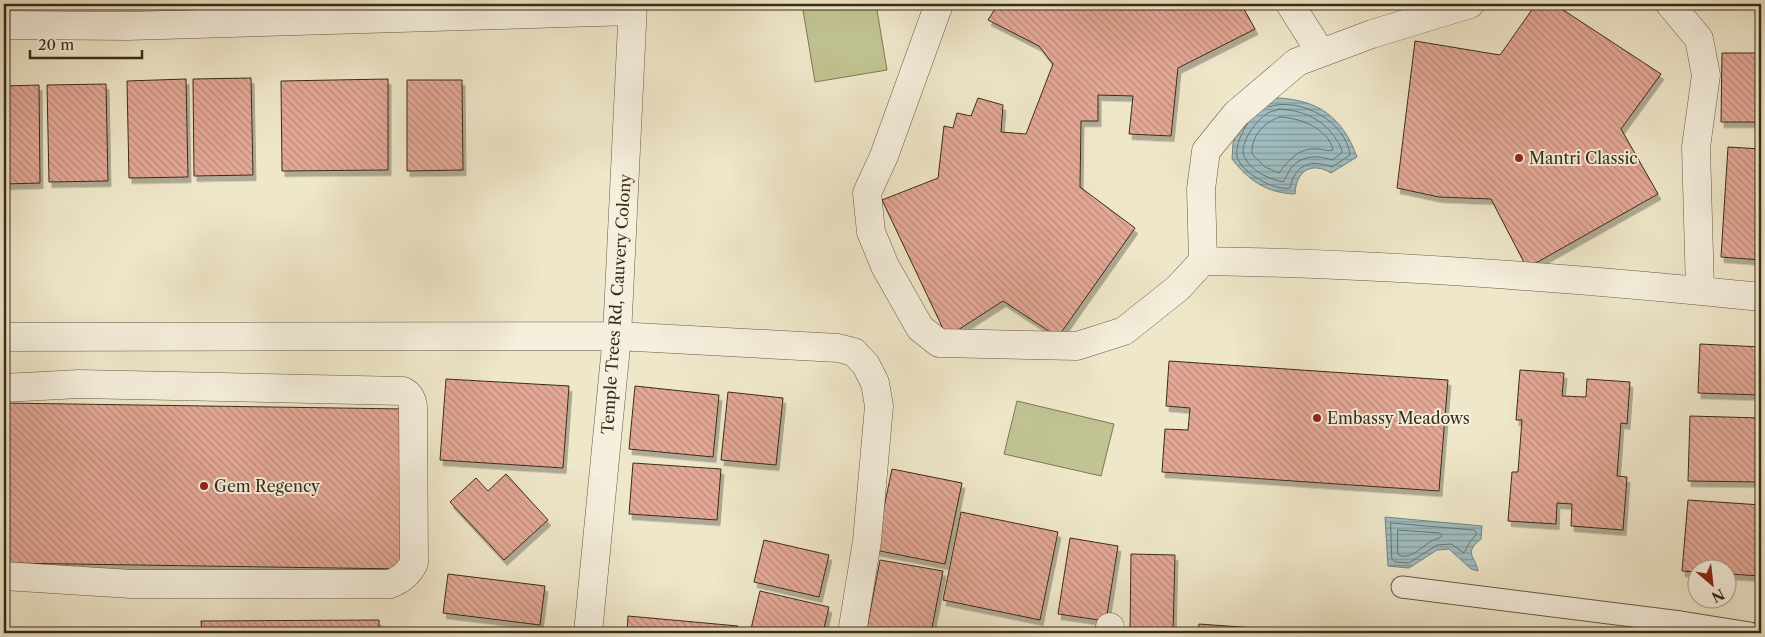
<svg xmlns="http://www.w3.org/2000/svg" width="1765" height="637" font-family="'Libre Caslon Text',serif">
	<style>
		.garden { fill: #c1c392; stroke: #7c7856 }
		.water { fill: url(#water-rules); stroke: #76837f }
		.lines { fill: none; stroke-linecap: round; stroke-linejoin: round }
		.shore { stroke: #6c746e; stroke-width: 1 }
		.building { fill: url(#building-back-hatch); stroke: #382c1a; filter: url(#shadow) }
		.service-casing { stroke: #665b46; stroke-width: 23 }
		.minor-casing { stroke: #665b46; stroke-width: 29 }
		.service { stroke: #f5efdd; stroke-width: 21 }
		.minor { stroke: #f5efdd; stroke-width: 28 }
		.poi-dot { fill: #8f2418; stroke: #f5efdd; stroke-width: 2 }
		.labels { text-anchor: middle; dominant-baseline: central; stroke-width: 4; stroke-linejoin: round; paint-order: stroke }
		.poi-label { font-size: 16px; fill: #382c1a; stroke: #f5efdd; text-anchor: start }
		.street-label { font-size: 16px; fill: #382c1a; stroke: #f5efdd }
	</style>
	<defs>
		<pattern id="water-rules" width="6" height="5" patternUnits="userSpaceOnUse" patternTransform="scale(1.25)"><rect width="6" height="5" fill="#9fbdc2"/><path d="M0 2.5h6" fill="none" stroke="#839a9d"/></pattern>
		<pattern id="building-back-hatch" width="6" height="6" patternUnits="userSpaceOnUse" patternTransform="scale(1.25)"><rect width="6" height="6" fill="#e4a896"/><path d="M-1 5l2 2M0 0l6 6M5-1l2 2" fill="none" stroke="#ba897a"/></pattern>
		<filter id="shadow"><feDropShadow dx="3" dy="5.5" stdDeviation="0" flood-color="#0004"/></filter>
	</defs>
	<rect width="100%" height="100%" fill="#efe7ca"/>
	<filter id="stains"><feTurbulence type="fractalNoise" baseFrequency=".004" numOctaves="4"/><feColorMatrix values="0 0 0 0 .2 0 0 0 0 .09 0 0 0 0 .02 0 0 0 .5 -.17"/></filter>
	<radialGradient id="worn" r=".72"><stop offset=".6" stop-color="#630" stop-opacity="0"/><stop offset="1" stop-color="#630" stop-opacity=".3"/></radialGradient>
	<path class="garden" d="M802,4h74l11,66 -72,12z
		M1017,401l97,23 -13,52 -97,-22z"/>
	<path class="water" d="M1278,98c41,2 65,20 79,59l-26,16c-20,-12 -35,-2 -36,21 -28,-1 -46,-13 -63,-35l1,-16 6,-16 23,-24z
		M1385,517l97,9 -1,13c-18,15 -6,16 -3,32l-7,-2 -22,-20 -12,1 -28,18 -21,-2z"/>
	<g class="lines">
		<path class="shore" d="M1279,109c23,1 44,10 57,30 3,5 6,8 6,14l-10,7c-15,-5 -30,-5 -41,8 -3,4 -5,10 -8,14 -14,-3 -33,-11 -39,-26 -5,-13 13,-37 24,-43 3,-2 8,-2 11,-4z
			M1280,117c20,1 48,11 53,33 -5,2 -10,-1 -15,-1 -19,-2 -29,11 -39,24l-14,-6 -13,-13c-1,-18 12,-32 28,-37z
			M1248,123c-6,9 -13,23 -11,34 5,16 37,34 53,31 5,-24 21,-29 42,-21l18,-12c-4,-34 -51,-59 -82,-48
			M1391,523l83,7 2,2v3l-6,7 -6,11 -13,-9 -14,1 -28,18 -14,-1 -3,-3z
			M1398,530l42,3 2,3 -2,2c-15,2 -23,20 -39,18l-3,-2z"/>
	</g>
	<path class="building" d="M998,4h243l14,25 -77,39 -7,68 -42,-2 4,-38 -35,-1v26h-17l-1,66 55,41 -77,109 -55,-36 -56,36 -65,-137 56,-22 6,-52 9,2 4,-15 14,3 7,-18 25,7 -2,27 25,2 27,-70 -14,-18 -51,-26z
		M1536,4h18l107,70 -40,55 37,65 -131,74 -36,-69 -52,-2 -42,-9 18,-147 85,14z
		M1722,53h39v69h-40z
		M251,78l2,97 -59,1 -1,-97z
		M186,79l2,98 -59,1 -2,-97z
		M388,79v91l-106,1 -1,-90z
		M407,80h55l1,90 -56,1z
		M106,84l2,97 -59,1 -2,-97z
		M39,85l1,98 -36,1v-98z
		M1728,147l33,2v111l-40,-3z
		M1700,344l61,3 -1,48 -62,-2z
		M1169,361l279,19 -9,111 -277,-19 3,-43 23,1 2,-22 -24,-2z
		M1520,370l44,3 -2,23 24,1 1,-18 43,3 -3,42 -6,-1 -4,53 10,1 -4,53 -52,-4 1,-22 -15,-1 -1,21 -48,-3 4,-49h6l4,-52h-6z
		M446,379l123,7 -6,82 -123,-8z
		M635,386l84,9 -6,62 -84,-8z
		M728,392l55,6 -7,67 -55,-5z
		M4,403l401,6 -3,160 -398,-6z
		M1690,416l71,2v64l-73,-1z
		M633,463l88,6 -4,51 -88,-6z
		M892,469l70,14 -17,81 -70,-14z
		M506,474l42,46 -44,40 -54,-58 26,-24 12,13z
		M1688,500l73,5v71l-33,-2v-4h-30v2l-16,-1z
		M961,512l97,20 -18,88 -97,-20z
		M1070,538l48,8 -12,75 -48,-7z
		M764,540l65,15 -10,42 -65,-15z
		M1131,554l44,1 -2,78h-43z
		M880,560l63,11 -12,62h-65z
		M448,574l97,12 -5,39 -97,-12z
		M760,591l69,16 -6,26h-73z
		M628,616l110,10 -1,7h-110z
		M379,620v13h-177l-1,-12z
		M1199,624l112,8v1h-113z"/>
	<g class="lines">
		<defs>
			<path id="service" d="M1402,587l279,35 69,11"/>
			<path id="minor" d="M939,4l-55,152 -17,37 4,39 14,34 35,62 19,15 138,3 47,-15 54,-43 25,-27 -2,-72 5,-38 30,-37 61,-52 75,-28 98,-30
				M1290,4l31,49
				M1670,4l29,35 7,36 -10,72 4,144
				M4,25l124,1 504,-15
				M1203,261c186,3 373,17 558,36
				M4,337l613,-1 221,12 16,4 12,13 9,18 4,23 -12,135 -15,92
				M4,388l75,-4 324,7c7,3 9,8 10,16l1,156c-5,10 -13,17 -24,21h-259l-127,-8
				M588,633l29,-297 16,-332
				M1109,633l1,-6"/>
		</defs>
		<use href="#service" class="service-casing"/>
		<use href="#minor" class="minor-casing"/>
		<use href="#service" class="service"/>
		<use href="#minor" class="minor"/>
	</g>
	<g class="poi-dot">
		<circle cx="1519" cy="158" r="5"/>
		<circle cx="1317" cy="418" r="5"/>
		<circle cx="204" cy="486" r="5"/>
	</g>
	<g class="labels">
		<g class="poi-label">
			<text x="1529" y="158">Mantri Classic</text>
			<text x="1327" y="418">Embassy Meadows</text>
			<text x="214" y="486">Gem Regency</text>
		</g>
		<g class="street-label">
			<text transform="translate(616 304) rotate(-86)">Temple Trees Rd, Cauvery Colony</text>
		</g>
	</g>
	<rect width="1765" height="637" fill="none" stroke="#efe7ca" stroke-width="20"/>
	<rect x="5" y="5" width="1755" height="627" fill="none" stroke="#382c1a" stroke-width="2.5"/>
	<rect x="10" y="10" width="1745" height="617" fill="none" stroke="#382c1a"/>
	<g transform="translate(1712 584) rotate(152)"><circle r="24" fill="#f5efdd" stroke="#a9a18f"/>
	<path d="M0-4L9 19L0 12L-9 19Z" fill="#8f2418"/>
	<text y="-8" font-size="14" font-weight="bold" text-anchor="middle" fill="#382c1a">N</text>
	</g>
	<path d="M30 50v8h112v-8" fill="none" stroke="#382c1a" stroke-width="2.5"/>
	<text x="38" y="50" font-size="15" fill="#382c1a" stroke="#f5efdd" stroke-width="4" paint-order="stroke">20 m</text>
	<rect width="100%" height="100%" filter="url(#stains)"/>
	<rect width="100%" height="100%" fill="url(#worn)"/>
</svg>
